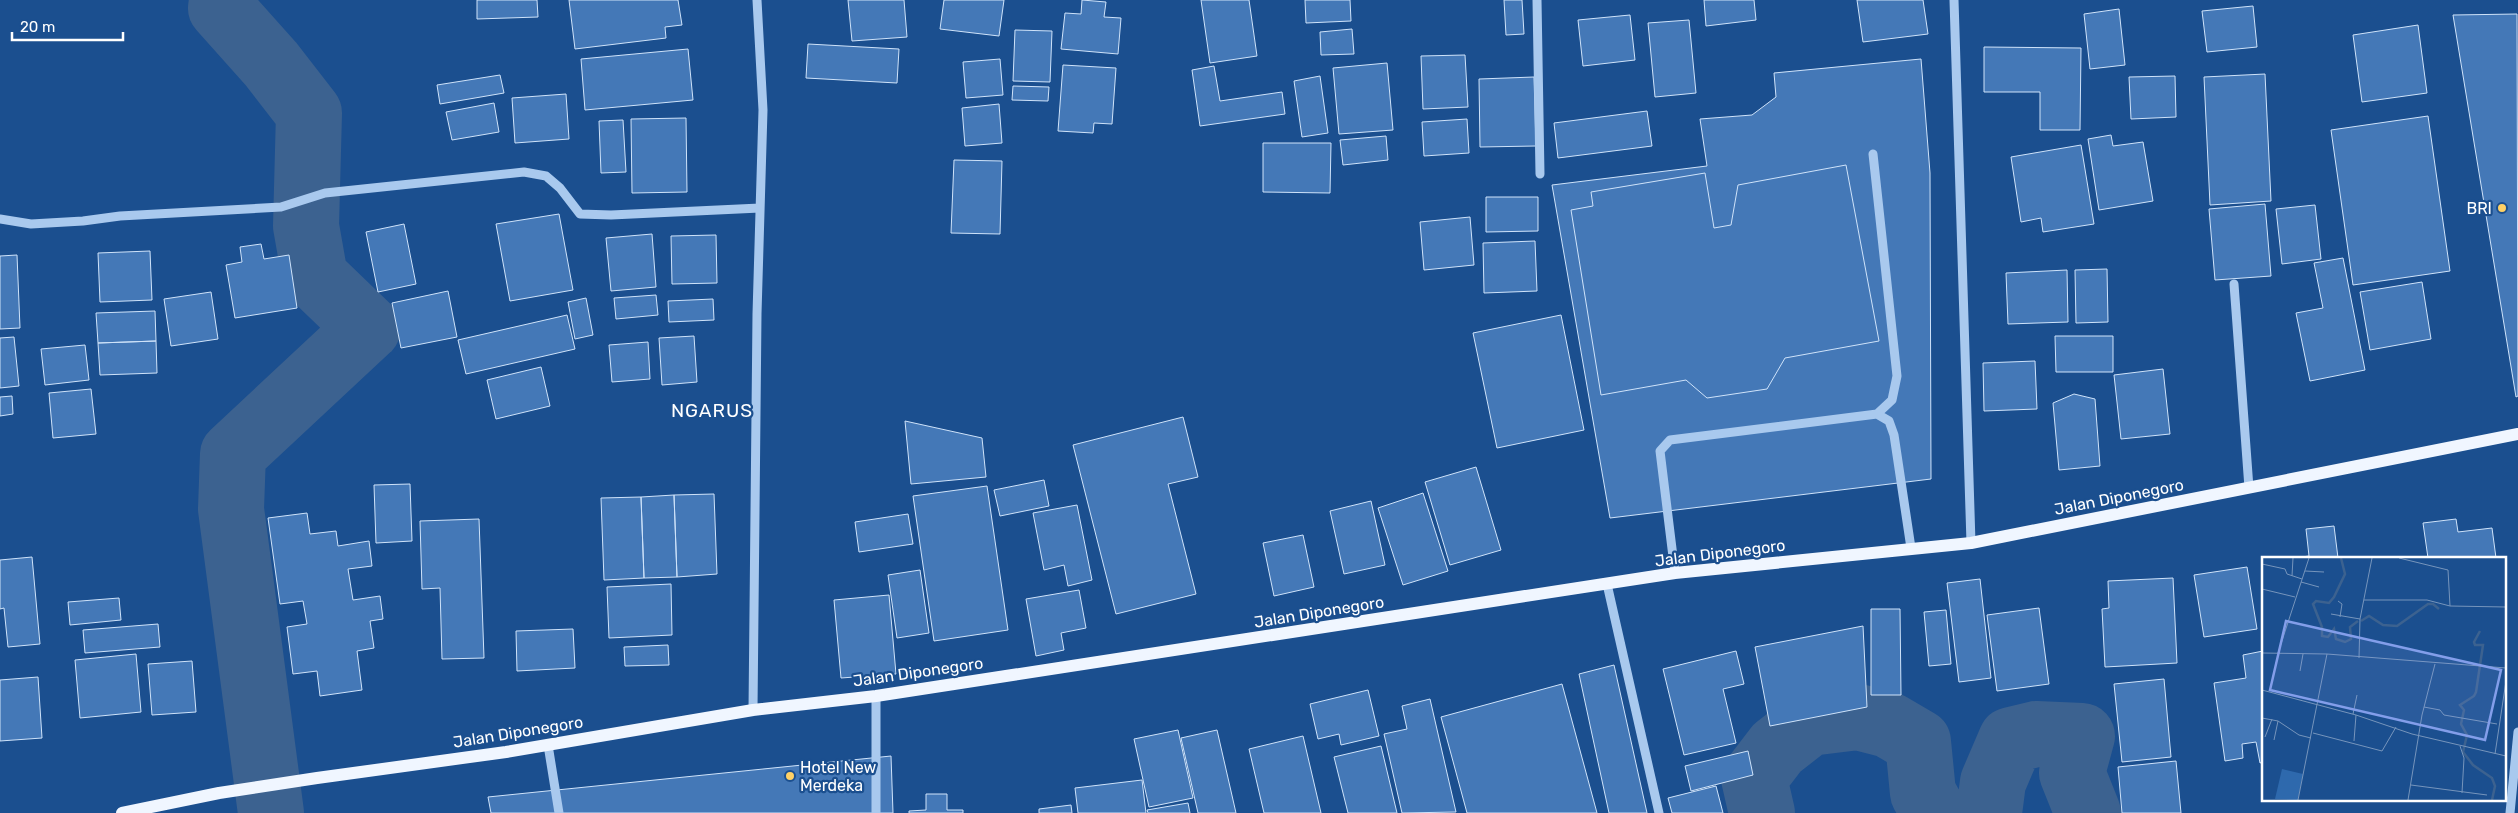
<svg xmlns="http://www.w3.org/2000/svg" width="2518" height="813" font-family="Rubik,sans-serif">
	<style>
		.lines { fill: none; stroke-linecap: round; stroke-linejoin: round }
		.river { stroke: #3c6290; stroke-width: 66 }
		.building { fill: #4478b7; stroke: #cfe3fa }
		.minor { stroke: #a9c9ee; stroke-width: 9 }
		.major { stroke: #f0f6ff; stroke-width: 12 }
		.poi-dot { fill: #ffd166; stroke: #1b4f8f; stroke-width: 2 }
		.labels { text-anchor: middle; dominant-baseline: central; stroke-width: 4.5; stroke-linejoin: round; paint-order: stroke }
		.poi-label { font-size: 16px; fill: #fff; stroke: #1b4f8f; text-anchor: end }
		.street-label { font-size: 16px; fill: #fff; stroke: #1b4f8f }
		.quarter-label { font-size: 19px; letter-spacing: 1px; fill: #fff; stroke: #1b4f8f }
		.inset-river { fill: none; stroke: #3c6290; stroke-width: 2.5 }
		.inset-road { fill: none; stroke: #7695bc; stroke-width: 1 }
		.view { fill: #839eea; fill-opacity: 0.15; stroke: #839eea; stroke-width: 2.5 }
		.inset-edge { fill: none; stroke: #fff; stroke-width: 2.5 }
	</style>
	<rect width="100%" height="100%" fill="#1b4f8f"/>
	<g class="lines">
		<path class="river" d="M222,0l-1,8 50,56 38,49 -3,113 9,51 53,51 -135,126 -2,55 40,304
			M1762,813l-8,-35 23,-30 32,-25 49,-6 31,8 29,17 5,51 11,20
			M1989,813l4,-31 18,-42 25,-6 46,2 -10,37 16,40"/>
	</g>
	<path class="building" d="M477,0h60l1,17 -61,2z
		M569,0h109l4,25 -17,2 1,11 -91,11z
		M848,0h56l3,37 -55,4z
		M944,0h60l-5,36 -59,-7z
		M1082,0l24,2 -2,15 17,1 -3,36 -57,-5 4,-36 16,1z
		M1201,0h48l8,56 -47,7z
		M1305,0h45l1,21 -45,2z
		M1504,0h18l2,34 -18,1z
		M1704,0h50l2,20 -50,6z
		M1857,0h66l5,34 -65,8z
		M2253,6l4,41 -50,5 -5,-41z
		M2119,9l6,56 -35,4 -6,-55z
		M2517,14l1,382 -2,1 -63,-382z
		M1630,15l5,45 -52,6 -5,-46z
		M1689,20l7,73 -41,4 -7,-74z
		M2418,25l9,68 -65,9 -9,-67z
		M1352,29l2,25 -33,1 -1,-23z
		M1015,30l37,1 -2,51 -37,-1z
		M808,44l91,5 -2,34 -91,-5z
		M1984,47l97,1 -1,82h-40v-38h-56z
		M688,49l5,51 -108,10 -4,-51z
		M1465,55l3,52 -45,2 -2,-53z
		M1000,59l3,36 -37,3 -3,-36z
		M1921,59l9,114 1,306 -321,39 -58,-333 155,-19 -7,-47 52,-4 24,-18 -2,-24z
		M1387,63l6,67 -54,4 -6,-66z
		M1063,65l53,3 -4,56 -18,-1 -1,10 -35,-2z
		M1214,66l6,35 62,-9 3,22 -85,12 -8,-56z
		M2265,74l6,127 -61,4 -6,-128z
		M500,75l4,18 -64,11 -3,-19z
		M1320,76l8,57 -26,4 -8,-56z
		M2175,76l1,41 -45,2 -2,-42z
		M1534,77l2,69 -56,1 -1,-68z
		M1013,86l36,1 -1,14 -36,-1z
		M566,94l3,45 -54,4 -3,-45z
		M494,103l5,29 -47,8 -6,-28z
		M999,104l3,39 -37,3 -3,-38z
		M1647,111l5,35 -94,12 -4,-35z
		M2428,116l22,155 -97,14 -22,-155z
		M686,118l1,74 -55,1 -1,-74z
		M1467,119l2,34 -45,3 -2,-34z
		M623,120l3,52 -25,1 -2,-52z
		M2111,135l2,11 30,-4 10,59 -54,9 -11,-71z
		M1386,136l2,24 -45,5 -3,-25z
		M1263,143h68l-1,50 -67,-1z
		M2081,145l13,79 -51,8 -2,-14 -20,4 -10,-65z
		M954,160l48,1 -2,73 -49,-1z
		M1846,165l33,176 -94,17 -18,31 -60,9 -21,-18 -85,15 -30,-185 22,-4 -2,-14 114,-19 9,55 17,-3 7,-40z
		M1486,197h52v34l-52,1z
		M2265,204l6,72 -56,4 -6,-71z
		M2315,205l6,54 -39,5 -6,-55z
		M559,214l14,76 -63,11 -14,-77z
		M1470,217l4,48 -50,5 -4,-48z
		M404,224l12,60 -38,8 -12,-60z
		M652,234l4,53 -45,4 -5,-53z
		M716,235l1,48 -45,1 -1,-48z
		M1535,241l2,50 -53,2 -1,-50z
		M261,244l3,15 25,-4 8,53 -62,10 -9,-53 16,-3 -2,-15z
		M150,251l2,49 -52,2 -2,-49z
		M17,255l3,73 -20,1v-73z
		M2343,258l22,112 -55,11 -14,-68 27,-5 -9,-45z
		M2107,269l1,53 -32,1 -1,-53z
		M2067,270l1,52 -60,2 -2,-51z
		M2422,282l9,57 -61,11 -10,-58z
		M448,291l9,46 -56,11 -9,-45z
		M211,292l7,47 -47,7 -7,-47z
		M656,295l2,20 -42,4 -2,-21z
		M586,298l7,37 -18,4 -7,-37z
		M713,299l1,21 -45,2 -1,-21z
		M155,311l1,30 -58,2 -2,-30z
		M567,315l8,34 -109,25 -8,-34z
		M1561,315l23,115 -87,18 -24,-115z
		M694,336l3,46 -35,3 -3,-47z
		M2055,336h58v36h-57z
		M14,337l5,49 -19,2v-50z
		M156,341l1,32 -57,2 -2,-32z
		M648,342l2,37 -38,3 -3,-37z
		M85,345l4,35 -44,5 -4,-36z
		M2035,361l2,48 -53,2 -1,-48z
		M541,367l9,39 -54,13 -9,-39z
		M2163,369l7,65 -49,5 -7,-64z
		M91,389l5,45 -43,4 -4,-45z
		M2074,394l21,5 5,67 -41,4 -6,-67z
		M12,396l1,18 -13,2v-19z
		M1183,417l15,60 -30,7 28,110 -80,20 -43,-169z
		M905,421l77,17 4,39 -75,7z
		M1476,467l25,83 -51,15 -25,-83z
		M1044,480l5,26 -49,10 -6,-26z
		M410,484l2,57 -36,2 -2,-58z
		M987,486l21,144 -74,11 -21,-145z
		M1423,493l25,78 -45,14 -25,-77z
		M714,494l3,80 -40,3 -3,-82z
		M674,495l3,82 -33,1 -3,-81z
		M641,497l3,81 -40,2 -3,-82z
		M1371,501l14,64 -41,9 -14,-63z
		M1077,505l15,75 -24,6 -4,-21 -20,5 -11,-57z
		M307,513l3,21 26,-3 2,15 31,-5 3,25 -24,3 5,31 27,-4 3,23 -13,2 4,27 -17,3 5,39 -42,6 -3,-25 -24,3 -6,-47 20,-3 -4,-23 -23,3 -12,-86z
		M908,514l5,30 -54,8 -4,-30z
		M479,519l5,139 -42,1 -2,-71 -18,1 -2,-68z
		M2456,519l2,13 34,-4 4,30h-68l-5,-35z
		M2334,526l4,32h-44l15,-2 -3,-27z
		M1303,535l11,52 -40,9 -11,-53z
		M32,557l8,87 -32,3 -4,-39 -4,1v-49z
		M2247,567l10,62 -53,8 -10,-62z
		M920,570l9,63 -32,5 -9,-63z
		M2173,578l4,85 -72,4 -3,-58 7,-1 -1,-27z
		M1980,579l11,99 -32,4 -12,-99z
		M671,584l1,51 -63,3 -2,-51z
		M1079,590l7,38 -25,5 3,17 -28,6 -10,-57z
		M889,595l7,79 -55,4 -7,-78z
		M119,598l2,22 -51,5 -2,-23z
		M2039,608l10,76 -52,7 -10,-76z
		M1871,609h29l1,86h-30z
		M1946,610l5,54 -22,2 -5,-54z
		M158,624l2,23 -75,6 -2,-23z
		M1863,626l4,81 -97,19 -15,-79z
		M573,629l2,39 -58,3 -1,-40z
		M668,645l1,20 -44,1 -1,-19z
		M1736,651l8,33 -21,5 13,54 -52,12 -21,-86z
		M2263,651v111l-3,1 -4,-21 -14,2 1,14 -18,3 -11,-78 32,-5 -3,-23z
		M136,654l5,58 -61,6 -5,-58z
		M192,661l4,51 -44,3 -4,-51z
		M1614,665l33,148h-38l-30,-139z
		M38,677l4,61 -42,3v-61z
		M2164,679l7,78 -49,5 -8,-78z
		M1562,684l35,129h-130l-26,-96z
		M1368,690l11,46 -38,9 -2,-11 -21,5 -8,-35z
		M1430,699l26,113 -54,1 -18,-79 23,-5 -5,-23z
		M1178,730l15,68 -44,9 -15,-68z
		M1217,730l19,83h-38l-17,-75z
		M1303,736l18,77h-57l-15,-64z
		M1381,746l16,67h-49l-14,-56z
		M1748,751l5,24 -62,16 -6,-25z
		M891,756l2,57h-402l-3,-16z
		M2176,761l5,52h-59l-4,-46z
		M1142,780l4,33h-68l-3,-25z
		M1716,786l7,27h-51l-4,-15z
		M926,794h21v16h16v3h-54v-2l17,-1z
		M1188,803l2,10h-42l-1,-3z
		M1071,805l1,8h-33v-4z"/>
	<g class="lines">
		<path class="minor" d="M1537,0l3,174
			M1954,0l17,543
			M1873,154l24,222 -5,24 -15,14
			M0,219l31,5 52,-3 37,-5 161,-9 44,-14 199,-21 22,4 14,12 20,26 31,1 149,-7
			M2234,284l15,204
			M1675,573l-15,-122 10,-11 207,-26 12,7 5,14 17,113
			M1607,584l52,229
			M753,710l4,-396 6,-204 -6,-110
			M548,745l11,68
			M876,813v-117
			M2510,813l8,-81"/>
		<path class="major" d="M122,813l97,-20 98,-15 189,-26 247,-42 123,-14 799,-123 296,-30 547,-109"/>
	</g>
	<g class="poi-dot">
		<circle cx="2502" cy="208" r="5"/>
		<circle cx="790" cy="776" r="5"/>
	</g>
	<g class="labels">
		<g class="poi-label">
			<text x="2492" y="208">BRI</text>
			<text x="800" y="767" text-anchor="start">Hotel New<tspan x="800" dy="18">Merdeka</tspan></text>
		</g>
		<g class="street-label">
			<text transform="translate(2119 497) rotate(-11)">Jalan Diponegoro</text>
			<text transform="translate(1720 553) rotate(-7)">Jalan Diponegoro</text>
			<text transform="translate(1319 612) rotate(-9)">Jalan Diponegoro</text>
			<text transform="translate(918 672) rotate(-8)">Jalan Diponegoro</text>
			<text transform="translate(518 732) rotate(-9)">Jalan Diponegoro</text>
		</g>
		<g class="quarter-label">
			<text x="712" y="410">NGARUS</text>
		</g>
	</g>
	<g transform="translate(2262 557)">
		<rect width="244" height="244" fill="#1b4f8f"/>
		<path d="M20,212l21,5 -5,26 -23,-1z" fill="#2e69ad"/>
		<path class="inset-river" d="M79,1l4,16 -11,23 -5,6 -13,-2 -3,3 9,23v9l6,1 6,-8 2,10 9,3 6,-3 -1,-12 8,-6M99,64l8,-5 14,9 14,1 31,-22h5l6,5M218,74l-6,11 1,3h8l-7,47 -2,4 -14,9 4,5 -3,14 6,11 -4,17 10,13 19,13 3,8 -3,14"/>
		<path class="inset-road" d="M137,1l49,12 2,36 56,1M0,7l23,5 2,5 15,5M43,14l19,1M30,19l1,-18M39,25l18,5M0,32l33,8M102,43h63l23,6M76,44l4,3 -2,13M69,57l29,5M0,96l65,1 179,14M16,96l31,-95M97,101l1,-39 12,-61M38,114l3,-17M0,133l94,25 56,19 94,22M162,150l16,3 4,5 53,9M91,157l4,-19M0,161l16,3 21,14 12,3M51,176l69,18 14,-24M3,180l7,-18M12,183l4,-19M92,184l2,-26M198,189l4,12 -2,35M233,197l11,-73M149,228l76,10M36,243l29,-146M146,243l14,-85 13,-51"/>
		<path class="view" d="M24,64l215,49 -16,70 -215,-50z"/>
		<rect width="244" height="244" class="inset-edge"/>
	</g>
	<path d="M12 32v8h111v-8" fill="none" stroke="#ffffff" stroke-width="2.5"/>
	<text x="20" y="32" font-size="15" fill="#ffffff" stroke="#1b4f8f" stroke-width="4" paint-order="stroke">20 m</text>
</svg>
